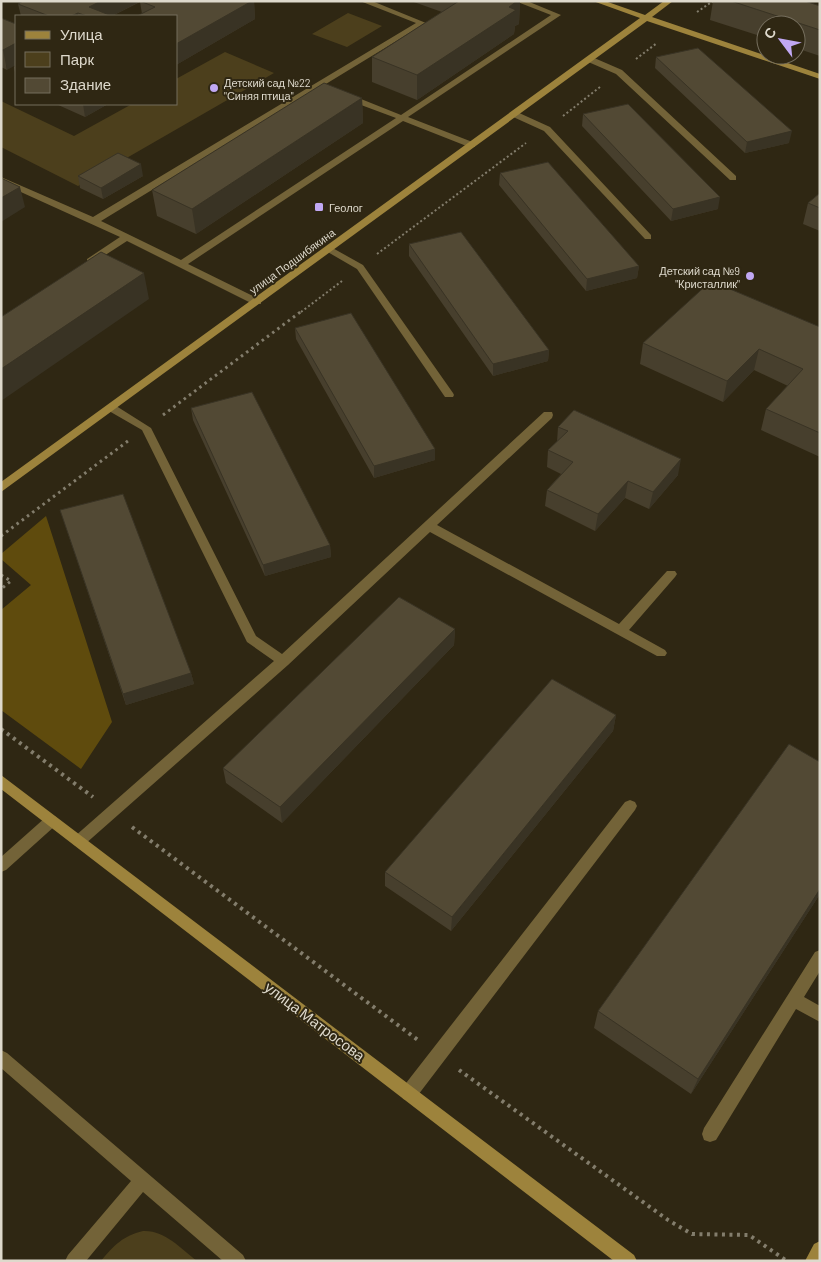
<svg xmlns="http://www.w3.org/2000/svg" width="821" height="1262" font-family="Barlow,sans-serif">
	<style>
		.green { fill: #4c3f1c }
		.forest { fill: #5f4b0d }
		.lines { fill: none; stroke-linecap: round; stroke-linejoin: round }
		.path-far2 { stroke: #837d6c; stroke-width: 2; stroke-dasharray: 2 2.5; stroke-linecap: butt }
		.path-far1 { stroke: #837d6c; stroke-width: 3; stroke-dasharray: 2.5 4; stroke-linecap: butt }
		.path { stroke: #837d6c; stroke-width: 4; stroke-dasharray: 3 4.5; stroke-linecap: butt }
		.lane { fill: #736338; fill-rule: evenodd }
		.secondary { fill: #9d833c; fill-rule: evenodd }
		.wall { fill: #473f2d }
		.shaded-wall { fill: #393324 }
		.building { fill: #524934; stroke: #393324 }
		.poi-dot { fill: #c1a8f3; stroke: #2f2713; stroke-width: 2 }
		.labels { text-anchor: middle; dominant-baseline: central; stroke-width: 4; stroke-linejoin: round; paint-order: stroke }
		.far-poi-label { font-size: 11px; fill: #ded9cc; stroke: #2f2713; text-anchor: start }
		.far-street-label { font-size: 11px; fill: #ded9cc; stroke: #2f2713 }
		.near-street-label { font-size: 15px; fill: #ded9cc; stroke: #2f2713 }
	</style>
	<rect width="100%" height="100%" fill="#2f2713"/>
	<path class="green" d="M348,13l34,13 -35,21 -35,-13z
		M225,52l49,21 -196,113 -77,-39v-46l73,35 58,-32h44v-25z
		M143,1231c22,-1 37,17 54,30h-96c13,-16 22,-25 42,-30z"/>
	<path class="forest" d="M46,516l66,206 -31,47 -80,-59v-100l30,-25 -30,-26v-5z"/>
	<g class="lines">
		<path class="path-far2" d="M697,12l16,-11
			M636,59l21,-16
			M563,116l37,-29
			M377,254l149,-111
			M301,312l41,-31"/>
		<path class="path-far1" d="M163,415l140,-105
			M1,536l127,-95
			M1,575l10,6 -10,8"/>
		<path class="path" d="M1,729l92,68
			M132,827l286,213
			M459,1070l209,150 24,14 57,1 38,26"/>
		<path class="lane" d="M360,1h12l54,22 -325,198 80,39 215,-142 -51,-19v-4h6l50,20 150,-100 -36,-14h12l34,14 -153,102 67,26v4h-6l-66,-26 -215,143 73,36v4h-8l-126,-63 -34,22h-6v-4l33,-22 -119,-54v-6l92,40 323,-194z
			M586,57h6l30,13 114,106v4h-6l-114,-106 -30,-13z
			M511,112h6l33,15 101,108v4h-6l-101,-108 -33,-15z
			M329,246l34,19 90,128 1,2 -1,2h-8l-88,-128 -31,-18 -2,-2z
			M113,404l38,24 105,208 26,18 262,-242h8l1,3 -1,3 -115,107 182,99 48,-53h8l2,3 -2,3 -46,53 36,20 2,3 -2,3h-8l-227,-124 -142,133 -204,180 -5,2 -5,-2 -2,-4 2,-4 200,-176 -27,-19 -105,-212 -33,-19 -1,-3 1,-3z
			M630,800l5,2 2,4 -2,4 -220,289 -6,2 -6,-2 -2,-6 2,-6 222,-285z
			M51,815l5,2 2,4 -2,4 -50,45 -5,2v-15l45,-40z
			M820,950v21l-16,26 16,9v16l-24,-13 -80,131 -6,2 -6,-2 -2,-6 2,-6 111,-176z
			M1,1050l6,3 236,202 3,6h-23l-80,-69 -57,69h-21l3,-6 63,-74 -130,-113z"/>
		<path class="secondary" d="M593,1h12l40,14 19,-14h9l-21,16 168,57v5l-173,-58 -646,471v-10l639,-464z
			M1,775l633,480 3,6h-23l-613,-472z
			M820,1241v20h-15l9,-17z"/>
	</g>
	<path class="wall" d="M23,1h231l1,18 -79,46v-49l-34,-2 -2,-12 -28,14h-91l-3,-12z
		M411,1h109l-1,23 -4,2 -1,8 -97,66 -45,-18v-25l70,-45z
		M713,1h92l15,5v50l-24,-8v-23h-30v13l-56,-18z
		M1,18l6,52 -6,-3z
		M656,57l133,86 -44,10 -90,-85z
		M16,66v11l-2,-10z
		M362,98l1,25 -167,111 -39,-18 -5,-26z
		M56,104h52l-23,13z
		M583,114l135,95 -47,12 -89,-95z
		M500,173l139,93 -2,12 -51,13 -87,-106z
		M78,176h65l-40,23 -23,-11z
		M820,193v38l-17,-7 5,-21z
		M409,244l140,106 -1,11 -55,15 -84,-120z
		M820,327v130l-59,-27 5,-21 22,-23 -34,-16 -31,32 -83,-38 3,-21z
		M295,328l140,121v11l-61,18 -78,-139z
		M191,408l139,137 1,12 -66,19 -72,-156z
		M558,427l120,48 -29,34 -24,-11 -30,33 -50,-25 2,-16 14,-16 -14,-7 1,-17 9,-8z
		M60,510l131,163 3,11 -68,21z
		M455,629l-1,16 -172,178 -56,-40 -3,-15z
		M616,715l-3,16 -162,200 -66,-45v-14z
		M820,894l-129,200 -97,-66 4,-17z"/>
	<path class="shaded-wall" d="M101,1h40l-29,15 -23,-9z
		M252,1h2l1,18 -79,46v-21z
		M517,1h3l-1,23 -4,2 -1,8 -97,66v-25z
		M78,13v3h-7z
		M16,43v22l-9,5 -4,-20z
		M362,98l1,25 -167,111 -4,-25z
		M83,104h25l-23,13z
		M792,131l-3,12 -44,10 2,-11z
		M141,164l2,12 -40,23 -2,-11z
		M20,187l5,20 -24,15v-24z
		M720,197l-2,12 -47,12 2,-12z
		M639,266l-2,12 -51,13 1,-12z
		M144,273l5,26 -148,102v-32z
		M759,349l-5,21 -31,32 4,-21z
		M549,350l-1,11 -55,15v-12z
		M435,449v11l-61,18v-12z
		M681,459l-3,16 -29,34 4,-17z
		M628,481l-3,17 -30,33 3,-17z
		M330,545l1,12 -66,19 -2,-11z
		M455,629l-1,16 -172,178 -2,-16z
		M191,673l3,11 -68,21 -3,-11z
		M616,715l-3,16 -162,200 1,-14z
		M820,889v5l-129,200 7,-15z"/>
	<path class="building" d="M23,1h78l-12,6 23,9h-25l-9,-3 -7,3h-22l-31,-12z
		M140,1h112l-76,43v-28h-39l18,-9z
		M459,1h58l-8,6 7,3 -99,65 -45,-18z
		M731,1h74l15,5v24z
		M1,18l15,6v19l-13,7h-2z
		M698,48l94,83 -45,11 -91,-85z
		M324,83l38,15 -170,111 -40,-19z
		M628,104l92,93 -47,12 -90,-95z
		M118,153l23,11 -40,24 -23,-12z
		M548,162l91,104 -52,13 -87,-106z
		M1,178l19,9 -19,11z
		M820,193v15l-12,-5z
		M461,232l88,118 -56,14 -84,-120z
		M101,252l43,21 -143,96v-52z
		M711,281l109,46v106l-54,-24 37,-40 -44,-20 -32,32 -84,-38z
		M351,313l84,136 -61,17 -79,-138z
		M252,392l78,153 -67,20 -72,-157z
		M574,410l107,49 -28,33 -25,-11 -30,33 -51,-24 26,-28 -25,-12 20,-19 -10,-4z
		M123,494l68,179 -68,21 -63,-184z
		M399,597l56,32 -175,178 -57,-39z
		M552,679l64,36 -164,202 -67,-45z
		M789,744l31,18v127l-122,190 -100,-68z"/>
	<g class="poi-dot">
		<circle cx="214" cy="88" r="5"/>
		<rect x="314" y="202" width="10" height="10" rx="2.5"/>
		<circle cx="750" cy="276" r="5"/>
	</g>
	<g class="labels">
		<g class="far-poi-label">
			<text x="224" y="82">Детский сад №22<tspan x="224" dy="13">"Синяя птица"</tspan></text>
			<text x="329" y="207">Геолог</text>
			<text x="740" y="270" text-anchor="end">Детский сад №9<tspan x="740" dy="13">"Кристаллик"</tspan></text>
		</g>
		<g class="far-street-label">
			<text transform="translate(292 261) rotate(-36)">улица Подшибякина</text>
		</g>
		<g class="near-street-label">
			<text transform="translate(315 1021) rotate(37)">улица Матросова</text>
		</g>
	</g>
	<rect width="821" height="1262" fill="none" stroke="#ded9cc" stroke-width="5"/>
	<rect x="15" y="15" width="162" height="90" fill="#2f2713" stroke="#756e5d"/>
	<rect x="25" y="31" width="25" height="8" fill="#9d833c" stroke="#756e5d"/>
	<text x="60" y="40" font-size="15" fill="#ded9cc">Улица</text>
	<rect x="25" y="52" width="25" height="15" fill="#4c3f1c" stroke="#756e5d"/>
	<text x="60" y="65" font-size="15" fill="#ded9cc">Парк</text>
	<rect x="25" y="78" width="25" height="15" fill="#524934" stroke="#756e5d"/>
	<text x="60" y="90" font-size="15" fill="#ded9cc">Здание</text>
	<g transform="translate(781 40) rotate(302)"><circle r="24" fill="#2f2713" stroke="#756e5d"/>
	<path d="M0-4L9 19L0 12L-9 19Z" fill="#c1a8f3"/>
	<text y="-8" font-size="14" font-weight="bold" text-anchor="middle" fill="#ded9cc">С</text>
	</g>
</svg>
